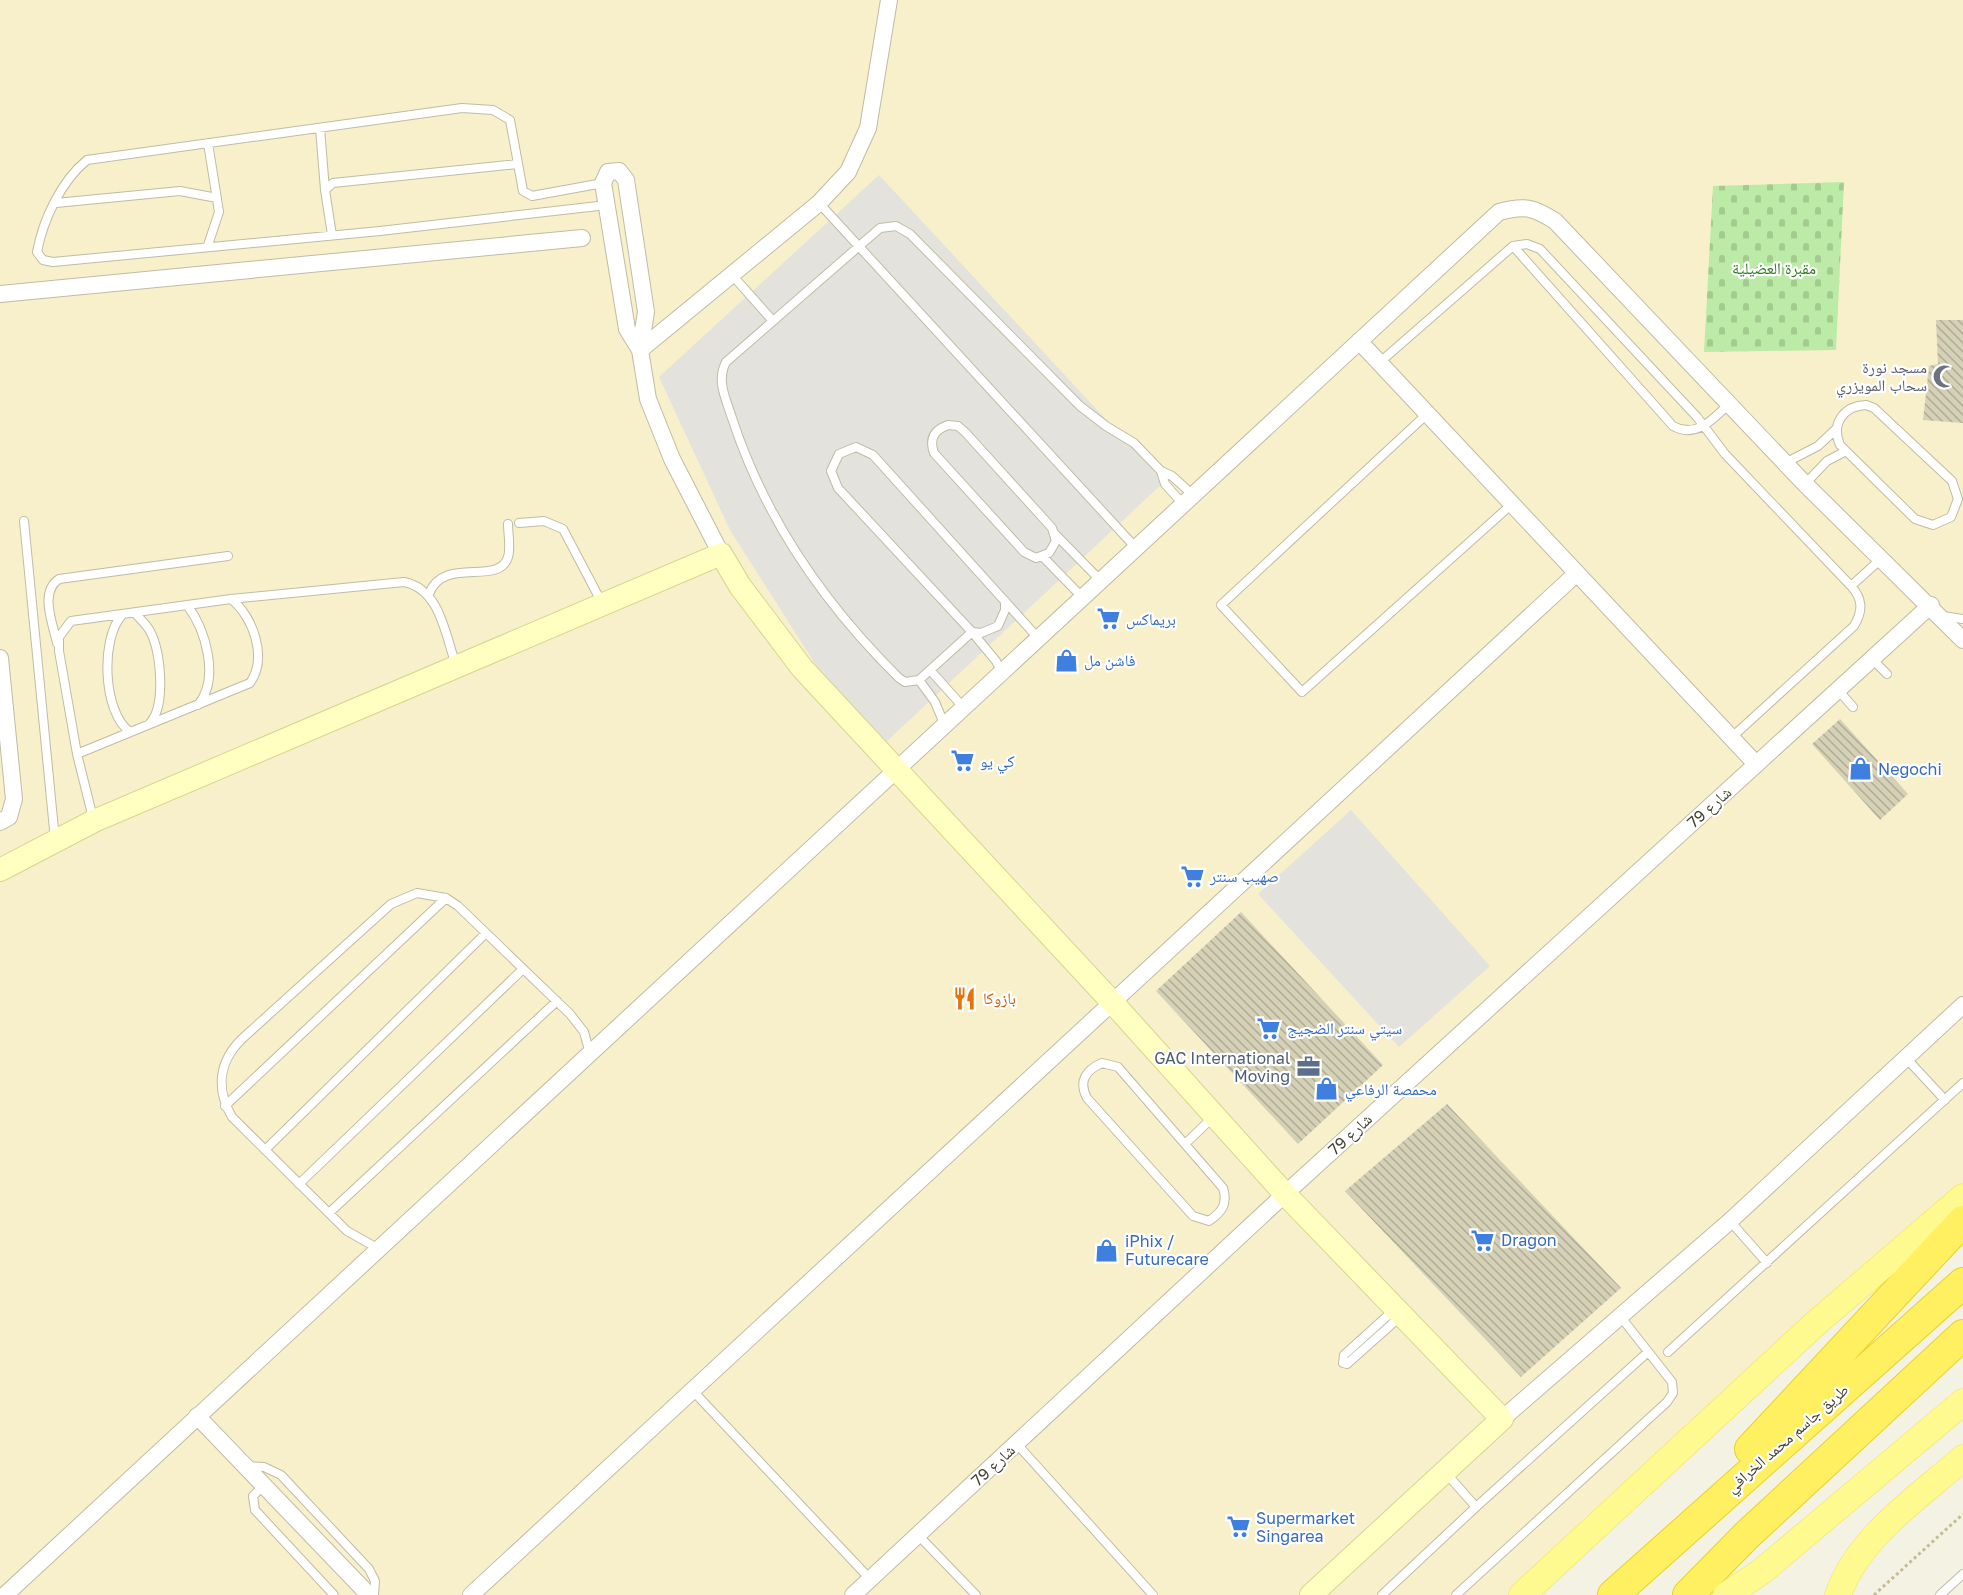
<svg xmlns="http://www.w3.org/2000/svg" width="1963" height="1595" font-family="'Golos Text','Noto Naskh Arabic',sans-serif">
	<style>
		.commercial { fill: #f8f0cb }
		.cemetery { fill: url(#cemetery-stones) }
		.parking { fill: #e3e2dc }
		.building { fill: url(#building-back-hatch) }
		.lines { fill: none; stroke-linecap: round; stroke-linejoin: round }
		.lane-casing { stroke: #bfbca5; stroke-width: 10 }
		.street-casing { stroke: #bfbca5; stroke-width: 18 }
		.secondary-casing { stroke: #d7d58e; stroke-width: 24 }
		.primary-casing { stroke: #ede456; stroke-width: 27 }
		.highway-casing { stroke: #ead126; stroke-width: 32 }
		.path { stroke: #c2bd95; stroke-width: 3; stroke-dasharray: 3 3; stroke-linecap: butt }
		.lane { stroke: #fff; stroke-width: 8 }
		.street { stroke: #fff; stroke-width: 16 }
		.secondary { stroke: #ffffc1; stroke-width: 22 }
		.primary { stroke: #fffa90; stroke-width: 26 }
		.highway { stroke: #fff062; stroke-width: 30 }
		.labels { text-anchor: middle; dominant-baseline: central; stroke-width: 4.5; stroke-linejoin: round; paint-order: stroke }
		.park-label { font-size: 16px; fill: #2e7b22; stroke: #fff }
		.worship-label { font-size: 16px; fill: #5b616d; stroke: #fff; text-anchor: end }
		.shop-label { font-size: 16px; fill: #366cbe; stroke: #fff; text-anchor: start }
		.street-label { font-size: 16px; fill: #454233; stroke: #fff }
		.food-label { font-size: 16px; fill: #c56008; stroke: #fff; text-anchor: start }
		.service-label { font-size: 16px; fill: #4e5e75; stroke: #fff; text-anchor: end }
	</style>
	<defs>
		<pattern id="cemetery-stones" width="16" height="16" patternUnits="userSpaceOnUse" patternTransform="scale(1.5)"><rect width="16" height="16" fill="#bceba7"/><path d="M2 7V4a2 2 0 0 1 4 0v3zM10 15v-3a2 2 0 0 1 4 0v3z" fill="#a3cb90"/></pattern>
		<pattern id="building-back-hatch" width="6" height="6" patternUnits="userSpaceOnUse" patternTransform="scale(1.5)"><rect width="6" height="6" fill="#d5d1b7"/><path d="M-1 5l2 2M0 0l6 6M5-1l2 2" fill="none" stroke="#afab95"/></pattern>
	</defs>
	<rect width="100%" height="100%" fill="#f3f2e3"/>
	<path class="commercial" d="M0,0h1963v1197l-441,398h-1522z"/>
	<path class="cemetery" d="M1844,182l-8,168 -132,2 9,-166z"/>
	<path class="parking" d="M879,175l285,307 -278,260 -67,-72 -89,-140 -71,-153z
		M1351,810l139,156 -91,81 -141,-153z"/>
	<path class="building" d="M1936,320h27v103l-40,-3 6,-54 9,-2z
		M1840,719l68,75 -28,26 -68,-76z
		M1241,912l142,153 -85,79 -142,-153z
		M1447,1104l174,184 -100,89 -176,-186z"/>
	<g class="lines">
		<defs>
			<path id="lane" d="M320,128l5,62
				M208,143l11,69 -11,33
				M603,183l-71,13 -9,-5 -13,-71 -17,-10 -31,-2 -375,52c-26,21 -44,60 -50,92l6,8 10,2 327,-31 227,-26
				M56,203l124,-12 37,7
				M819,203l317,345
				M332,235l-7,-45 8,-7 185,-19
				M1513,246l160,180c23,13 40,-7 56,-22
				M733,276l40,45
				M1379,363l134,-117 14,-2 13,5 157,168 28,37 126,132c12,13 12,25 3,40l-123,112
				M1866,405l8,3 78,73 6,18 -7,18 -18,8 -18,-6 -75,-74c-9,-21 3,-39 26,-40z
				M1427,414l-206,191 81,87 210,-188
				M948,425l10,1 7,6 87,96 4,13 -7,12 -13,5 -12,-6 -90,-99c-5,-14 0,-23 14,-28z
				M1785,463l33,-17 18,-17
				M1161,471l4,13 18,20
				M1805,484l22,-23 19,-10
				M24,521l31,319
				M519,523l25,-2 19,8 39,74
				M1055,534l46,47
				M1043,557l40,41
				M1851,586l30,-27
				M429,594c14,-39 70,-7 79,-37 3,-10 0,-23 0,-33
				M1005,601v9l-7,16 -17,7 -9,-1 -53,48 -14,2 -6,-4c-75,-74 -134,-159 -167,-260 -6,-19 -16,-37 -6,-56l154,-134 16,-2 14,8 170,172 26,20 28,17 27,28 11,5 21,19
				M187,605c19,25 33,74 11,100
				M135,613c5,6 11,11 15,18 11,21 16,75 0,92
				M122,615c-22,24 -19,98 8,117
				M1943,616l20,3
				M57,643c-4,-19 -18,-51 2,-64l169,-23
				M1872,659l15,15
				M930,670l34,38
				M1002,673l-6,-12 -24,-29 -134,-144 -7,-17 8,-17 17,-7 17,8 166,184
				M919,680l16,22 10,24
				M1838,690l15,17
				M77,754l173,-71c18,-25 3,-67 -19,-84
				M93,818l-16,-64 -18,-103v-14l12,-16 160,-22 173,-17c36,7 41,52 52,83
				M1906,1058l39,42
				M1102,1063l16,4 105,121c5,16 -1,24 -14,33l-16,-5 -106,-118c-9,-17 -1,-28 15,-35z
				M225,1106l221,-208
				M1185,1144l28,-27
				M265,1150l221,-217
				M299,1184l224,-215
				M329,1213l228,-212
				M1730,1221l37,42
				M379,1249l-32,-18 -115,-114c-17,-29 -13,-57 12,-80l147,-133 26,-11 29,5 12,8 112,108 14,18 6,22
				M1395,1309l-51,46 -1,8 4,1 55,-49
				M1668,1352l295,-269
				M693,1391l177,188
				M1016,1443l137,152
				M245,1466l19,1 17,8 88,94 6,12 -1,14
				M264,1485l-11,11 2,14 79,85
				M1476,1507l172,-155
				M918,1535l58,60
				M1382,1595l94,-88 -31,-35
				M1456,1595l211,-193 6,-9 -1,-11 -52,-66
				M1940,1595l23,-21"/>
			<path id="street" d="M0,294l582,-56
				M1359,341l397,423
				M640,350l-13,-21 -24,-146 5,-11 11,-1 7,9 20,132 -6,38 8,49 24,60 49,95
				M640,350l179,-147 29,-31 20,-44 21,-128
				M0,658l14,141 -5,18 -9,5
				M197,1416l172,179
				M1502,1419l228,-198 233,-216
				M5,1595l1494,-1383c25,-7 34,-5 56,9l250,263 158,156
				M471,1595l1106,-1022
				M853,1595l432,-401 646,-589"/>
			<path id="secondary" d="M0,870l94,-49 627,-267 19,32 62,82 311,335 172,191 217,225 -191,176"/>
			<path id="primary" d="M1522,1595l293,-271 148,-127
				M1726,1595l35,-23 202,-170
				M1838,1595c20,-58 81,-98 125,-137"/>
			<path id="highway" d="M1750,1449l213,-228
				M1613,1595l350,-312
				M1688,1595l59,-60 216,-200"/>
		</defs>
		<use href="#lane" class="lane-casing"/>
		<use href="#street" class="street-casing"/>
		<use href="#secondary" class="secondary-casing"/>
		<use href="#primary" class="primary-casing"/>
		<use href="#highway" class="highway-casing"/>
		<path class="path" d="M1874,1595l89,-81"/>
		<use href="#lane" class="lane"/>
		<use href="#street" class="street"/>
		<use href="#secondary" class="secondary"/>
		<use href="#primary" class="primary"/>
		<use href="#highway" class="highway"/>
	</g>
	<defs>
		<symbol id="mosque-bare" viewBox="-9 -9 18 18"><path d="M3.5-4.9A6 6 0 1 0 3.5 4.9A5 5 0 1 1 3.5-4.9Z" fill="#6b7280" stroke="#fff" stroke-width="2.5" paint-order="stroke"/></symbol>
		<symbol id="supermarket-bare" viewBox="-9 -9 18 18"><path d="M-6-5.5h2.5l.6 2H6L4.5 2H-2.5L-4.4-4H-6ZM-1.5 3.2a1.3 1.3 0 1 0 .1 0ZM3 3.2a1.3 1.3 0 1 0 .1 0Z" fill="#3f7fe0" stroke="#fff" stroke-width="2.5" paint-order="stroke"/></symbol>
		<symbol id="shop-bare" viewBox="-9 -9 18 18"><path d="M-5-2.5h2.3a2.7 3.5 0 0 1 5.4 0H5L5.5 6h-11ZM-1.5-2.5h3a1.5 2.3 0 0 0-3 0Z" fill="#3f7fe0" stroke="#fff" stroke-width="2.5" paint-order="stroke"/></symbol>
		<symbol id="restaurant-bare" viewBox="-9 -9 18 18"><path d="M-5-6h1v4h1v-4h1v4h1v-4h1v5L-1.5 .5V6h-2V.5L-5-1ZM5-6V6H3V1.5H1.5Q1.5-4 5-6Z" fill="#e8710a" stroke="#fff" stroke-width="2.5" paint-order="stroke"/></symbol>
		<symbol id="office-bare" viewBox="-9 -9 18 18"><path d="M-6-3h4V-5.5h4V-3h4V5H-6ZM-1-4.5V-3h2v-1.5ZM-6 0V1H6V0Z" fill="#5c6f8a" stroke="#fff" stroke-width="2.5" paint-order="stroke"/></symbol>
	</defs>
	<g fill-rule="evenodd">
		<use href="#mosque-bare" x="1928" y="360" width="33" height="33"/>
		<use href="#supermarket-bare" x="1092" y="602" width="33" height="33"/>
		<use href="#shop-bare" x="1050" y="644" width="33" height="33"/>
		<use href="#supermarket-bare" x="946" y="744" width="33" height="33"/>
		<use href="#shop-bare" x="1844" y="752" width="33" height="33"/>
		<use href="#supermarket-bare" x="1176" y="860" width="33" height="33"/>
		<use href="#restaurant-bare" x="948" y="982" width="33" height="33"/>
		<use href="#supermarket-bare" x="1252" y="1012" width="33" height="33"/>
		<use href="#office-bare" x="1292" y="1050" width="33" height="33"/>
		<use href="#shop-bare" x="1310" y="1072" width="33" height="33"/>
		<use href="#supermarket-bare" x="1466" y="1224" width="33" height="33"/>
		<use href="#shop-bare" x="1090" y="1234" width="33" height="33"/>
		<use href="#supermarket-bare" x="1222" y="1510" width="33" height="33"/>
	</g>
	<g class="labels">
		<g class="park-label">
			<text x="1774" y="268">مقبرة العضيلية</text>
		</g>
		<g class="worship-label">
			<text x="1927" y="367">مسجد نورة<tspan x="1927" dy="18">سحاب المويزري</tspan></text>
		</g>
		<g class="shop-label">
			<text x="1126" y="619">بريماكس</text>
			<text x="1084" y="660">فاشن مل</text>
			<text x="980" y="761">كي يو</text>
			<text x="1878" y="769">Negochi</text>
			<text x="1210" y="876">صهيب سنتر</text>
			<text x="1287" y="1028">سيتي سنتر الضجيج</text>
			<text x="1345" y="1089">محمصة الرفاعي</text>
			<text x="1501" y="1240">Dragon</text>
			<text x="1125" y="1241">iPhix /<tspan x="1125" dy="18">Futurecare</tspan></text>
			<text x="1256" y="1518">Supermarket<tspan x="1256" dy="18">Singarea</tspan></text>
		</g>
		<g class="street-label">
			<text transform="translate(1709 807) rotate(-42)">شارع 79</text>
			<text transform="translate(1350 1134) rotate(-43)">شارع 79</text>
			<text transform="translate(1787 1438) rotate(-41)">طريق جاسم محمد الخرافي</text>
			<text transform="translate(993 1465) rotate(-43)">شارع 79</text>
		</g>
		<g class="food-label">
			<text x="983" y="998">بازوكا</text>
		</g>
		<g class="service-label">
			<text x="1290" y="1058">GAC International<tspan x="1290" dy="18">Moving</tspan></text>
		</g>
	</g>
</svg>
